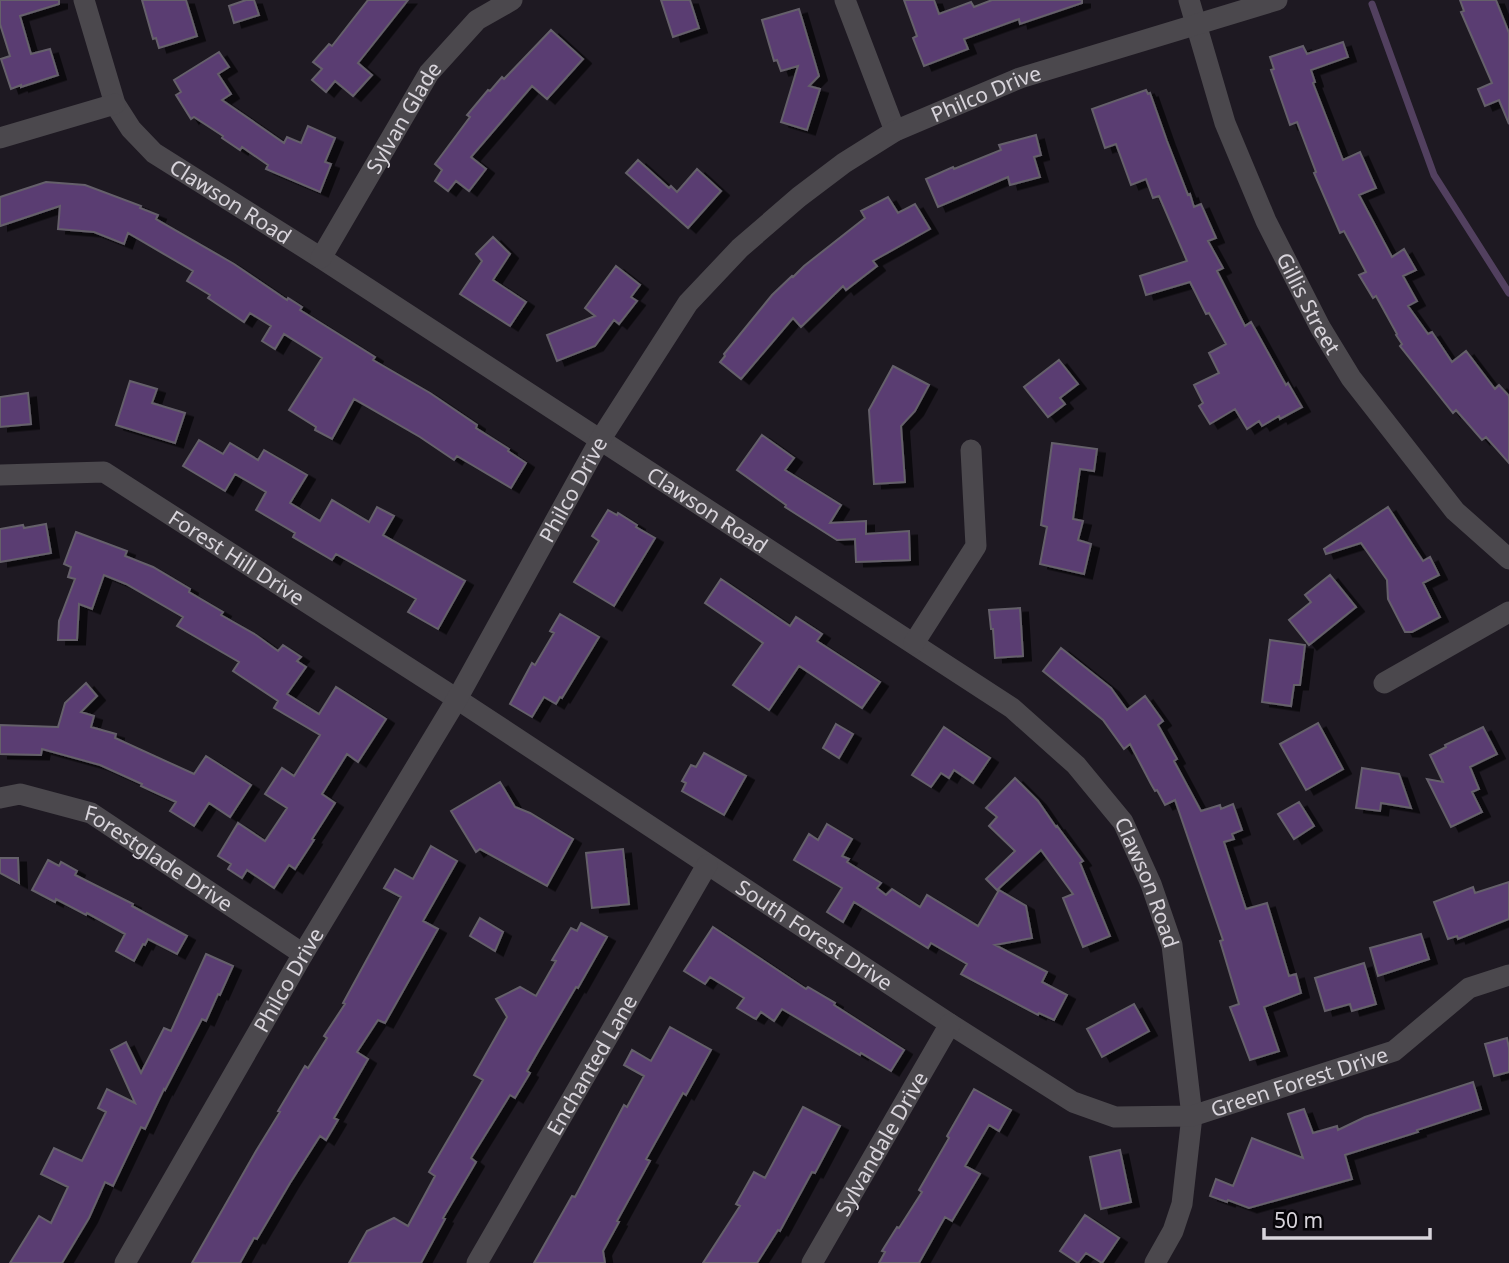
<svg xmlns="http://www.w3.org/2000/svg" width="1509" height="1263" font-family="'Noto Sans',sans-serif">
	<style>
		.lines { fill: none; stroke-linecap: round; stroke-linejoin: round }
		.stream { stroke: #52405f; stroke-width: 7 }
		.building { fill: #5a3d72; stroke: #65606b; stroke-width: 2; filter: url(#shadow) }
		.minor { stroke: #4b484d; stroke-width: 21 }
		.labels { text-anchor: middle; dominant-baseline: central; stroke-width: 5; stroke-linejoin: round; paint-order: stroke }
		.street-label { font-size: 21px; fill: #d8d4db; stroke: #070509 }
	</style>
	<defs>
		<filter id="shadow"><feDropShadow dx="8" dy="4.5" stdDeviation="0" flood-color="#0009"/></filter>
	</defs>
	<rect width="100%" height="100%" fill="#1e1922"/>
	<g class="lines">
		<path class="stream" d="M1372,4l62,171 75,118"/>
	</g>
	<path class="building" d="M0,0h59v4l-39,12 11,38 19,-5 8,26 -37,12v-2l-10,4 -10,-30 9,-3 -10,-32z
		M142,0h44l11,36 -38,12 -3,-10 -3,1z
		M246,0h8l5,15 -25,8 -5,-17z
		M368,0h40l-50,63 14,12 -19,21 -18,-15 -9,11 -14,-12 10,-11 -9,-7 16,-18 3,2z
		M661,0h29l9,28 -26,9z
		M904,0h30l5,14 32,-12 3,5 18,-7h90v3l-62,21 -1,-5 -55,20 4,10 -44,17 -11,-28 4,-2z
		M1460,0h36l13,33v91l-10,-24 -14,6 -7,-17 14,-6 -31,-71 3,-1z
		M799,9l20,67 -10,10 11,3 -13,41 -26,-8 17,-56 -17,5 -4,-11 -3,1 -12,-41z
		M551,30l32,29 -36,40 -15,-13 -61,71 15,12 -17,22 -13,-10 -8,10 -13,-10 7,-11 -7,-6 35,-47 -3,-2 21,-25 2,1 12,-14 2,2z
		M1343,42l5,15 -37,13 4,12 -2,1 30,77 17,-8 16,36 -17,7 33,62 12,-8 12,21 -13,6 14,25 -9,5 20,28 4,-2 20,30 14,-11 29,38 4,-4 10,11v67l-23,-26 -4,3 -26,-30 -3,3 -53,-67 2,-2 -6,-9 1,-1 -21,-38 -3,2 -14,-23 7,-3 -22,-41 -4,2 -26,-60 2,-1 -19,-50 -7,3 -19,-55 3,-1 -4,-12 33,-11 4,8z
		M219,52l10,15 -11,7 13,20 -9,6 62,43 3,-6 14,6 7,-17 27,12 -10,24 6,2 -11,28 -54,-23 2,-4 -26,-18 -2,3 -18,-12 1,-2 -29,-19 -3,2 -15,-24 5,-3 -7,-12z
		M1146,90l2,4 2,-1 17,48 21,54 2,-1 4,13 7,-3 15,34 -8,3 15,27 -6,3 28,55 6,-4 35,63 2,-2 14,24 -22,12 -1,-3 -17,10 -3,-5 -12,8 -12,-20 -25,15 -11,-18 4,-3 -9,-18 25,-12 -10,-20 17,-9 -17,-31 -3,1 -16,-32 -44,13 -6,-19 47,-15 -28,-65 -6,2 -7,-19 -15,6 -15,-41 -11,4 -13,-39z
		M1036,135l5,20 -7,2 6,20 -30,8 -2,-8 -70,30 -12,-28 27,-12 1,2 47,-19 -2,-5z
		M638,160l31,28 2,-2 6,6 20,-23 24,22 -33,37 -62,-55z
		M46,182l39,3 56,21 -1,2 18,7 -2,4 78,45 53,36 1,-2 14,9 -2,3 75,47 -2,3 57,33 47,32 -1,3 33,21 -1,2 18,12 -15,25 -54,-32 -3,4 -34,-23 -66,-38 -22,40 -17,-9 1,-3 -27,-17 33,-52 -38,-24 -9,15 -13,-8 9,-15 -21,-13 -6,9 -36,-24 2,-3 -23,-14 6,-10 -65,-38 -4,11 -30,-12 -36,-3 2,-23 -60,20v-29z
		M888,197l10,16 17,-9 15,25 -57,32 4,5 -31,24 -3,-4 -42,41 -8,-9 -52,61 -21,-17 5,-6 -1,-2 48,-59 20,-19 1,1 11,-11 61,-48 -4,-7z
		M493,237l17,17 -17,26 33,22 -16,24 -50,-32 22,-33 -6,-7z
		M616,266l24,19 -9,12 6,4 -18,23 -5,-4 -19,26 -38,15 -10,-26 48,-19 -10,-8z
		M1059,360l19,24 -18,14 5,6 -17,13 -24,-30z
		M893,366l36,19 -14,26 -14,15 4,56 -31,2 -5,-74z
		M130,381l27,8 -5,14 33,10 -10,30 -59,-18z
		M28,393l3,31 -31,3v-30z
		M762,435l32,23 -9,12 56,35 -11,18 36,-2v13l43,-3 1,29 -54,2 -1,-23 -18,1 -52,-33 1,-2 -49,-35z
		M199,440l24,14 7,-11 28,17 6,-10 43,25 -17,28 30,18 12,-21 37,22 8,-15 17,9 -11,19 82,46 -27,48 -30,-17 8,-13 -80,-45 -4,6 -39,-23 2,-4 -39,-23 10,-18 -31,-18 -10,17 -42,-25z
		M1052,443l45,6 -3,22 -14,-2 -7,50 10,2 -5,19 13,4 -7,30 -44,-10 7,-37 -6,-2z
		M1388,507l35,54 7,-4 9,18 -16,8 17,34 -28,15h-7l-17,-33 -1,-19 -26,-37 -35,11 -2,-5z
		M608,510l9,5 1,-2 19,12 -1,2 19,11 -41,68 -40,-24 25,-41 -7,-5z
		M46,524l5,29 -51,9v-33l23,-4 1,3z
		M76,532l51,19 -2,5 28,11 37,22 -1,3 34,20 -2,3 35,20 22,16 5,-6 18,12 -4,4 9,6 -19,27 32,20 17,-27 50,32 -28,43 -11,-8 -25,40 13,9 -23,36 2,1 -19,29 -6,-4 -15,23 -27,-18 -5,8 -14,-9 3,-5 -13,-8 20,-33 27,18 22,-33 -22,-14 17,-26 12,8 26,-41 -46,-27 4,-7 -45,-30 6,-9 -62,-36 6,-9 -57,-33 -22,-9 -12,34 -13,-5 -2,36h-19l1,-19 16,-42 -7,-2 3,-10 -7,-3z
		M1330,575l26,32 -47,38 -20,-25 22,-18 -6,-7z
		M721,579l69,47 6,-9 26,17 -5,7 63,41 -18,26 -63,-42 -30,44 -36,-25 30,-42 -58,-40z
		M1020,608l3,48 -28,2 -2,-29h-2l-2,-19z
		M560,614l39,23 -37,61 -2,-1 -4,7 -12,-7 -12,20 -22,-13 22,-41 3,2 19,-32 -4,-2z
		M1270,640l35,5 -5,40h-6l-3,21 -29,-4z
		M1061,648l50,40 16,22 18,-14 18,25 -5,4 19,34 -3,2 27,50 19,-6 1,4 12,-5 9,26 -10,4 2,5 -10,3 22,67 21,-6 22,73 7,-2 5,19 -37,14 15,44 -29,9 -20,-53 9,-3 -19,-63 3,-1 -48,-140 -10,5 -8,-15 -2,1 -4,-7 -21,-40 -6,5 -21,-29 -60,-49z
		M86,683l11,13 -16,16 13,4 -3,11 25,7 -1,4 79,36 12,-18 45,29 -21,32 -21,-14 -15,23 -24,-15 6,-9 -35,-16 1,-2 -42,-19 -58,-16 -1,6 -41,-1v-29l58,2 7,-24z
		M1318,723l25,46 -37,21 -26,-46z
		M836,724l17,10 -14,24 -16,-10z
		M944,727l46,31 -17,25 -19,-13 -5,8 -8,-5 -10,14 -19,-12z
		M1483,727l14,27 -27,13 9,22 -7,3 10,20 -31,15 -24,-48 16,3 -13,-27 16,-8 -1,-2z
		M704,753l42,23 -22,39 -42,-24 4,-8 -4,-2 9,-16 5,2z
		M1362,768l37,6 12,34 -30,-5 -1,8 -24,-3z
		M1015,778l23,23 18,26 1,-1 26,35 -3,2 30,73 -27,11 -20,-49 10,-4 -32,-44 -44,40 -11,-11 29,-28 -26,-25 8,-9 -11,-9z
		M500,782l15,25 15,6 43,26 -26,47 -67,-37 -4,3 -25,-41z
		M1299,802l15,24 -20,13 -16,-25z
		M827,824l25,15 -10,17 7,3 -2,3 34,21 -4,5 9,7 6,-6 28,18 7,-12 51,31 21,-36 27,16 6,32 -37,7 52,27 -5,10 25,13 -13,25 -15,-7 -1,2 -77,-41 6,-10 -36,-21 -3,5 -74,-46 -11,20 -16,-10 15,-24 -48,-28 15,-26 9,6z
		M431,846l26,15 -34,60 15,8 -53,94 -7,-3 -21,32 11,7 -34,59 4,2 -12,20 -6,-4 -30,47 -33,56 -3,-1 -14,25h-48l64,-112 24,-39 -2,-1 27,-45 3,2 19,-30 -3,-2 21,-32 -2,-1 58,-106 -17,-9 11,-19 18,10z
		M623,849l6,55 -37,4 -6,-55z
		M0,858h18l1,25 -19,-10z
		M48,860l11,6 2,-4 16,9 -2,4 58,29 -1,2 55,30 -10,18 -29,-15 -3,6 -2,-1 -9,17 -18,-10 9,-17 -38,-21 -1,2 -30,-16 -1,3 -23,-12z
		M1509,882v37l-51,20 -1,-3 -9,3 -14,-37 39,-15 2,6z
		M480,918l23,14 -8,19 -25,-15z
		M581,923l26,14 -29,51 -2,-1 -37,63 -12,21 3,2 -15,25 -5,-3 -39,63 5,4 -33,56 2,1 -24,44h-72l18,-32 27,-13 14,8 27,-50 -6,-4 54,-92 -9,-5 33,-58 -11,-18 24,-12 16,9 20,-35 -4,-1 19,-32 6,3z
		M713,927l93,62 2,-2 27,16 -1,2 70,45 -13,21 -30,-18 -1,2 -78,-46 -8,12 -13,-9 -5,7 -2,-1 -17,-10 7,-10 -34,-21 -5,7 -21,-13z
		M1421,934l8,25 -51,17 -8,-28z
		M206,954l27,12 -13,29 -2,-1 -12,27 -4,-2 -37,71 -1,-1 -19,40 -4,-2 -28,59 -8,-4 -16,36 -27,45h-52l29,-47 12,7 17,-36 -27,-13 13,-26 28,13 24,-49 -8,-4 9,-19 28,14 -24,-53 15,-8 15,31 23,-45 7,3z
		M1364,963l12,41 -24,7 -2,-7 -25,7 -10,-33z
		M1134,1004l15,27 -47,26 -15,-28z
		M670,1027l41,23 -25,45 -3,-2 -37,66 4,2 -33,60 2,1 -16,29 2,12h-71l38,-67 3,1 49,-92 3,2 17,-31 -20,-11 8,-15 19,11z
		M1507,1038l2,10v24l-15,4 -9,-32z
		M1473,1082l8,27 -64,21 1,2 -73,23 7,24 -103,29 -21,-8 -1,2 -17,-6 6,-17 17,7 19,-48 51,20 -15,-44 16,-5 9,24 24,-7 1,4 27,-13z
		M974,1089l37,21 -12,21 -10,-6 -24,41 15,8 -28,47 -7,-4 -26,46h-40l6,-11 -3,-1 15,-24 2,1 23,-36 -3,-2 30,-52 -2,-2z
		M803,1107l37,19 -25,47 -3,-1 -32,59 -2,-1 -21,33h-54l37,-57 -4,-2 18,-32 11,6z
		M1120,1150l11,52 -30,7 -11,-52z
		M1085,1215l34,23 -17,25 -16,-10 -8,10 -18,-12z"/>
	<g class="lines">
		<g class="minor">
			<path id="s1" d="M84,0l31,104 16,25 23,24 167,105 691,450 64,57 47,57 28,62 21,61 20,171 -10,88 -9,27 -18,32"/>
			<path d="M845,0l50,131"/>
			<path id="s2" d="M1189,0l36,123 41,98 54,106 31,51 104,133 54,48"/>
			<path d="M0,138l115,-34"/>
			<path id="s3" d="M321,258l108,-185 48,-53 35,-20"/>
			<path id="s4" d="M0,475l104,-3 353,227 493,325 123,78 42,15 77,-1 202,-65 75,-63 40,-13"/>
			<path d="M914,643l62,-97 -5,-96"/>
			<path d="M1384,683l125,-71"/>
			<path id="s5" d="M0,798l20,-4 71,19 212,141"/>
			<path id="s6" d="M125,1263l178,-309 154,-255 143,-259 88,-137 52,-55 59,-51 45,-34 51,-32 125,-53 257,-78"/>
			<path id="s7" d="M477,1263l230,-398"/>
			<path id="s8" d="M812,1263l138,-239"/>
		</g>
	</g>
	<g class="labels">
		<g class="street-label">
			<text stroke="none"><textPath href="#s6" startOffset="1482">Philco Drive</textPath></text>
			<text stroke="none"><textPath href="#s3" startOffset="163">Sylvan Glade</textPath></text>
			<text stroke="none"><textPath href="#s1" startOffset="262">Clawson Road</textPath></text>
			<text stroke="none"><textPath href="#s2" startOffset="327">Gillis Street</textPath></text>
			<text stroke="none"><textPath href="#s6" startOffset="894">Philco Drive</textPath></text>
			<text stroke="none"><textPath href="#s1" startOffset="830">Clawson Road</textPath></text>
			<text stroke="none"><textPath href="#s4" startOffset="262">Forest Hill Drive</textPath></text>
			<text stroke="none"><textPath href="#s5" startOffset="175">Forestglade Drive</textPath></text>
			<text stroke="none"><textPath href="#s1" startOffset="1418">Clawson Road</textPath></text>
			<text stroke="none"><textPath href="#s4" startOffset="952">South Forest Drive</textPath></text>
			<text stroke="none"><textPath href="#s6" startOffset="327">Philco Drive</textPath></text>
			<text stroke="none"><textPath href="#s7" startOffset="229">Enchanted Lane</textPath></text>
			<text stroke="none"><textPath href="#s4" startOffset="1494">Green Forest Drive</textPath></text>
			<text stroke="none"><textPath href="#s8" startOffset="138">Sylvandale Drive</textPath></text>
		</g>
	</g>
	<path d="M1264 1228v10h166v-10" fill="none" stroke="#d8d4db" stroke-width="3.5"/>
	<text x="1274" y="1228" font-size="21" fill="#d8d4db" stroke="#070509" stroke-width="5" paint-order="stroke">50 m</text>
</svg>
